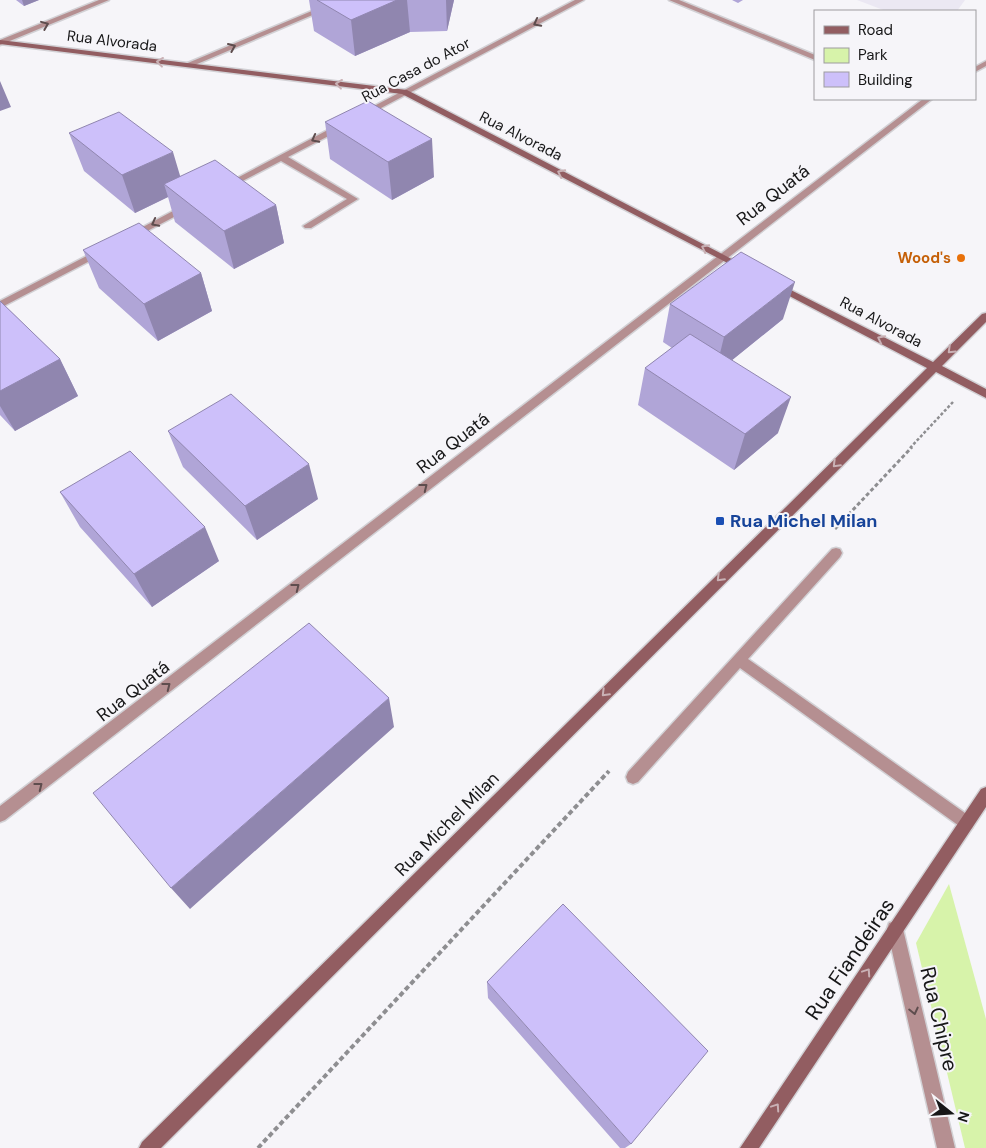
<svg xmlns="http://www.w3.org/2000/svg" width="986" height="1148" font-family="'DM Sans',sans-serif">
	<style>
		.built { fill: #ebe8f3 }
		.green { fill: #d7f3aa }
		.lines { fill: none; stroke-linecap: round; stroke-linejoin: round }
		.street-casing { stroke: #d2d1d5; stroke-width: 3 }
		.secondary-casing { stroke: #d2d1d5; stroke-width: 3 }
		.path-far2 { stroke: #8e8e91; stroke-width: 2.5; stroke-dasharray: 3 2; stroke-linecap: butt }
		.path-far1 { stroke: #8e8e91; stroke-width: 3; stroke-dasharray: 4 2.5; stroke-linecap: butt }
		.path { stroke: #8e8e91; stroke-width: 4; stroke-dasharray: 5 3; stroke-linecap: butt }
		.street { fill: #b58f91; fill-rule: evenodd }
		.secondary { fill: #925d61; fill-rule: evenodd }
		.wall { fill: #b0a5d7 }
		.shaded-wall { fill: #9086af }
		.building { fill: #cdc0fa; stroke: #9086af }
		.oneway { stroke: #5e4d4e }
		.oneway2 { stroke: #c9b1b5 }
		.food-dot { fill: #e8710a; stroke: #f6f5f9; stroke-width: 2 }
		.transit-dot { fill: #1a4fb4; stroke: #f6f5f9; stroke-width: 2 }
		.labels { text-anchor: middle; dominant-baseline: central; stroke-width: 4; stroke-linejoin: round; paint-order: stroke }
		.far-street-label { font-size: 15px; fill: #171718; stroke: #f6f5f9 }
		.far-food-label { font-size: 15px; font-weight: bold; fill: #c56008; stroke: #f6f5f9; text-anchor: end }
		.street-label { font-size: 18px; fill: #171718; stroke: #f6f5f9 }
		.transit-label { font-size: 18px; font-weight: bold; fill: #164399; stroke: #f6f5f9; text-anchor: start }
		.near-street-label { font-size: 21px; fill: #171718; stroke: #f6f5f9 }
	</style>
	<rect width="100%" height="100%" fill="#f6f5f9"/>
	<path class="built" d="M857,0h108l-8,11h-71z"/>
	<path class="green" d="M949,884l37,135v129h-21l-49,-205z"/>
	<g class="lines">
		<defs>
			<path id="street" d="M99,0h10l-109,45v-5z
				M338,0h10l-158,67 -7,-2z
				M575,0h9l-218,116 -7,-2z
				M669,0h10l136,55v5z
				M986,61v5l-11,6v-5z
				M923,99h9l-927,721 -5,2v-16z
				M341,123l4,3 -1,2 -56,29 70,42 -47,29h-6l-2,-2 44,-27 -66,-38 -52,27h-6l-1,-2z
				M188,203l3,1v4l-57,30h-6l-2,-2z
				M102,248l3,1v4l-105,55v-7z
				M836,548l4,1 2,4 -2,4 -92,102 224,159 2,5 -2,5 -5,2 -5,-2 -222,-160 -102,114 -5,2 -5,-2 -2,-5 2,-5 204,-223z
				M895,921l6,2 2,6 52,219h-18l-50,-219 2,-6z"/>
			<path id="secondary" d="M0,40l407,50 342,178 -5,3 -3,-1 -339,-176 -402,-50z
				M777,283l156,79 49,-48 4,-1v9l-44,44 44,23v9l-50,-26 -775,776h-22l3,-6 785,-774 -153,-80v-4z
				M986,787v20l-227,341h-19l241,-359z"/>
		</defs>
		<use href="#street" class="street-casing"/>
		<use href="#secondary" class="secondary-casing"/>
		<path class="path-far2" d="M910,448l43,-46"/>
		<path class="path-far1" d="M835,529l77,-82"/>
		<path class="path" d="M258,1148l351,-377"/>
		<use href="#street" class="street"/>
		<use href="#secondary" class="secondary"/>
	</g>
	<path class="wall" d="M16,0h23l-15,6z
		M309,0h145l-7,31 -37,1 -55,24 -41,-25z
		M732,0h11l-5,3z
		M325,122l109,55 -42,23 -62,-41z
		M69,133l111,43 96,29 8,38 -50,26 -59,-47 -7,-25 -33,16 -51,-42z
		M83,250l118,23 11,38 -54,30 -59,-53z
		M0,301l60,58 18,37 -63,35 -15,-16z
		M670,304l113,15 -51,41 46,73 -44,37 -96,-65 7,-37 27,-20 -9,-6z
		M168,431l150,68 -61,41 -74,-73z
		M60,492l159,69 -67,46 -72,-80z
		M487,982l144,162 -6,4h-5l-132,-150z"/>
	<path class="shaded-wall" d="M22,0h17l-15,6z
		M397,0h10l3,32 -55,24 -4,-36z
		M446,0h8l-7,31z
		M0,81l11,26 -11,4z
		M432,139l2,38 -42,23 -4,-38z
		M173,152l11,37 -20,-5 4,13 -33,16 -13,-38z
		M276,205l8,38 -50,26 -10,-38z
		M201,273l11,38 -54,30 -14,-37z
		M795,282l-12,37 -68,55 9,-37z
		M60,359l18,37 -63,35 -15,-25v-15z
		M791,397l-13,36 -44,37 11,-36z
		M309,464l9,35 -61,41 -12,-34z
		M205,527l14,34 -67,46 -18,-33z
		M389,698l5,29 -204,182 -19,-21z"/>
	<path class="building" d="M317,0h80l-46,20z
		M368,101l64,38 -44,23 -63,-40z
		M119,112l54,40 -51,23 -53,-42z
		M215,160l61,45 -52,26 -60,-47z
		M139,223l62,50 -57,31 -61,-54z
		M741,252l54,30 -71,55 -54,-33z
		M0,301l60,58 -60,32z
		M690,334l101,63 -46,37 -100,-66z
		M231,394l78,70 -64,42 -77,-75z
		M130,451l75,76 -71,47 -74,-82z
		M309,623l80,75 -218,190 -78,-95z
		M563,904l145,147 -77,93 -144,-162z"/>
	<defs><path id="oneway-chevron" d="M-2-3.5L2.5 0L-2 3.5" fill="none" stroke-width="1.6" stroke-linecap="round" stroke-linejoin="round" transform="scale(1.25)"/></defs>
	<g class="oneway">
		<use href="#oneway-chevron" transform="translate(537 23) rotate(152)"/>
		<use href="#oneway-chevron" transform="translate(45 25) rotate(-22)"/>
		<use href="#oneway-chevron" transform="translate(232 47) rotate(-23)"/>
		<use href="#oneway-chevron" transform="translate(315 139) rotate(152)"/>
		<use href="#oneway-chevron" transform="translate(155 223) rotate(152)"/>
		<use href="#oneway-chevron" transform="translate(424 487) rotate(-38)"/>
		<use href="#oneway-chevron" transform="translate(296 587) rotate(-38)"/>
		<use href="#oneway-chevron" transform="translate(167 686) rotate(-38)"/>
		<use href="#oneway-chevron" transform="translate(39 786) rotate(-38)"/>
		<use href="#oneway-chevron" transform="translate(914 1011) rotate(77)"/>
	</g>
	<g class="oneway2">
		<use href="#oneway-chevron" transform="translate(160 62) rotate(-173)"/>
		<use href="#oneway-chevron" transform="translate(339 84) rotate(-173)"/>
		<use href="#oneway-chevron" transform="translate(561 173) rotate(-153)"/>
		<use href="#oneway-chevron" transform="translate(705 248) rotate(-153)"/>
		<use href="#oneway-chevron" transform="translate(881 339) rotate(-153)"/>
		<use href="#oneway-chevron" transform="translate(951 350) rotate(136)"/>
		<use href="#oneway-chevron" transform="translate(836 464) rotate(135)"/>
		<use href="#oneway-chevron" transform="translate(720 578) rotate(135)"/>
		<use href="#oneway-chevron" transform="translate(605 693) rotate(135)"/>
		<use href="#oneway-chevron" transform="translate(867 972) rotate(-56)"/>
		<use href="#oneway-chevron" transform="translate(776 1107) rotate(-56)"/>
	</g>
	<circle class="food-dot" cx="961" cy="258" r="5"/>
	<rect class="transit-dot" x="715" y="516" width="10" height="10" rx="2.5"/>
	<g class="labels">
		<g class="far-street-label">
			<text transform="translate(112 41) rotate(7)">Rua Alvorada</text>
			<text transform="translate(416 70) rotate(-28)">Rua Casa do Ator</text>
			<text transform="translate(521 136) rotate(27)">Rua Alvorada</text>
			<text transform="translate(881 322) rotate(28)">Rua Alvorada</text>
		</g>
		<g class="far-food-label">
			<text x="951" y="258">Wood's</text>
		</g>
		<g class="street-label">
			<text transform="translate(773 195) rotate(-38)">Rua Quatá</text>
			<text transform="translate(453 443) rotate(-38)">Rua Quatá</text>
			<text transform="translate(133 691) rotate(-38)">Rua Quatá</text>
			<text transform="translate(447 824) rotate(-45)">Rua Michel Milan</text>
		</g>
		<g class="transit-label">
			<text x="730" y="521">Rua Michel Milan</text>
		</g>
		<g class="near-street-label">
			<text transform="translate(850 959) rotate(-56)">Rua Fiandeiras</text>
			<text transform="translate(939 1019) rotate(77)">Rua Chipre</text>
		</g>
	</g>
	<rect x="814" y="10" width="162" height="90" fill="#f6f5f9" stroke="#9d9c9f"/>
	<rect x="824" y="26" width="25" height="8" fill="#925d61" stroke="#9d9c9f"/>
	<text x="858" y="35" font-size="15" fill="#171718">Road</text>
	<rect x="824" y="48" width="25" height="15" fill="#d7f3aa" stroke="#9d9c9f"/>
	<text x="858" y="60" font-size="15" fill="#171718">Park</text>
	<rect x="824" y="72" width="25" height="15" fill="#cdc0fa" stroke="#9d9c9f"/>
	<text x="858" y="85" font-size="15" fill="#171718">Building</text>
	<g transform="translate(951 1113) rotate(107)" stroke="#f6f5f9" stroke-width="4" paint-order="stroke">
	<path d="M0-4L9 19L0 12L-9 19Z" fill="#171718"/>
	<text y="-8" font-size="14" font-weight="bold" text-anchor="middle" fill="#171718">N</text>
	</g>
</svg>
